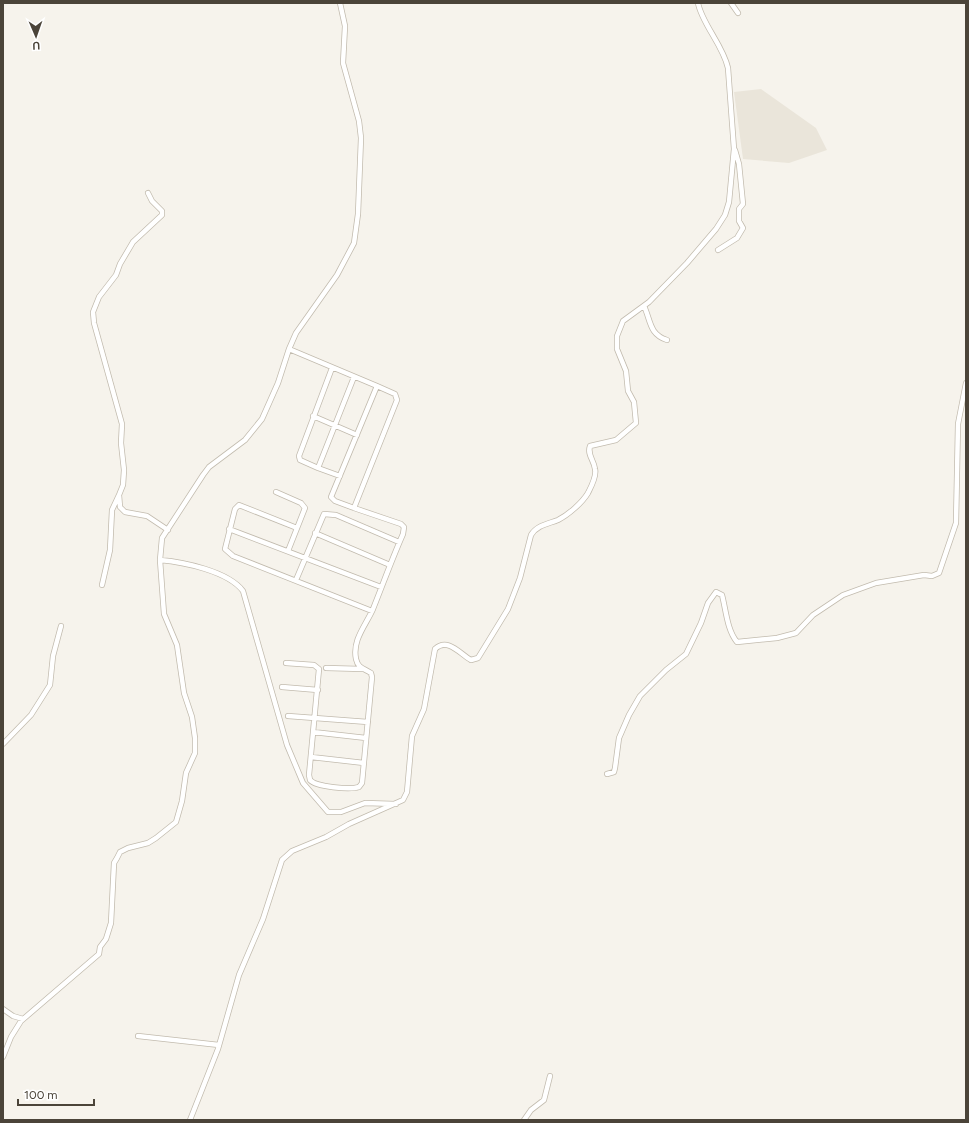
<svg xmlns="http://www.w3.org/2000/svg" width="969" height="1123" font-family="Figtree,sans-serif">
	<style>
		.residential { fill: #eae5da }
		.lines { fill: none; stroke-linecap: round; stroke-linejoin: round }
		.street-casing { stroke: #c2bbae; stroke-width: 6 }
		.street { stroke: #fff; stroke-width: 4.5 }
	</style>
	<rect width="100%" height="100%" fill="#f6f3ec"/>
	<path class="residential" d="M761,89l55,39 11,22 -38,13 -46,-4 -9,-67z"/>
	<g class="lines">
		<defs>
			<path id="street" d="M731,3l7,10
				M148,193l4,8 10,10v4l-29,27 -13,22 -4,11 -17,22 -6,15 1,11 28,101 -1,19 3,27 -1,15 -4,10 1,12 5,5 22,4 21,14
				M718,250l19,-12 6,-10 -4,-7v-12l4,-5 -4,-40 -4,-14
				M644,306c7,15 5,28 23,34
				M289,349l88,37 -46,111 4,4 19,7
				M313,416l44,19
				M318,468l-18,-8 -1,-4 33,-88
				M340,476l-22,-8 36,-91
				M276,492l25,11 4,5 -17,43
				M297,528l-58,-23 -4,4 -10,40 8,7 139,55
				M229,529l152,58
				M315,533l75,32
				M160,560c23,2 68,11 83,31l44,154 16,38 25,29h13l24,-9 31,1
				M296,580l28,-66 12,1 63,27
				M102,585l8,-35 2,-40 7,-15
				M286,663l28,2 5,4 -10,106 1,5c6,7 40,10 49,7l3,-4 10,-106 -1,-4c-8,-5 -13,-5 -15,-14 -4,-19 10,-34 17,-50 10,-25 19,-50 30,-75l1,-7 -3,-3 -47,-16 43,-108 -2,-6 -18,-8
				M326,668l36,1
				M282,687l36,3
				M288,716l80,6
				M313,732l53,6
				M3,744l28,-29 19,-30 3,-29 8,-30
				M311,757l53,6
				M607,774l7,-2 1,-4 4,-30 10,-23 11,-19 26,-26 20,-16 15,-31 7,-20 8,-11 6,3c4,15 5,35 15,47l40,-4 19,-5 17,-18 30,-20 33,-12 48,-8 8,1 7,-3 17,-50 2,-99 8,-41
				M3,1009l10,7 10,3
				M138,1036l81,9
				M3,1057l8,-20 10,-16 78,-67 1,-7 6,-8 5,-16 3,-60 3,-5 3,-6 8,-4 20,-5 8,-5 20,-16 6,-21 4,-28 9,-20v-15l-3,-21 -8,-24 -7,-48 -13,-31 -4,-54 2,-22 41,-63 6,-8 36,-27 17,-21 16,-36 11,-34 7,-16 41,-58 17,-32 4,-29 3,-76 -2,-17 -16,-58 2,-37 -5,-23
				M190,1120l28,-71 21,-74 24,-56 19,-59 10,-9 34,-14 23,-13 54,-24 4,-8 5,-56 12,-27 11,-60c13,-12 25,5 36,11l7,-2 30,-49 12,-31 11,-43c6,-10 17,-11 27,-15 10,-5 24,-17 30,-27 3,-6 9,-17 7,-24 -1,-9 -8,-14 -5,-23l26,-6 20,-17 -2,-21 -6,-11 -2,-20 -9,-22v-13l6,-15 26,-19 38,-39 29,-34 9,-14 4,-13 5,-53 -6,-81c-5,-23 -26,-44 -30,-65
				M524,1120l7,-10 13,-10 6,-24"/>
		</defs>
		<use href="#street" class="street-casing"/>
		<use href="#street" class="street"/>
	</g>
	<rect width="969" height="1123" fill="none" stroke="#4b4439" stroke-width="8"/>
	<g transform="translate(36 36) rotate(178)" stroke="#ffffff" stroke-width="3" paint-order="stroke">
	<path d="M0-3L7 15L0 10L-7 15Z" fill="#4b4439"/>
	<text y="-6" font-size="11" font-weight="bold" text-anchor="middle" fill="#4b4439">U</text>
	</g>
	<path d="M18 1099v6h76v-6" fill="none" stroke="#4b4439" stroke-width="2"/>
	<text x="24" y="1099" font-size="12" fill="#4b4439" stroke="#ffffff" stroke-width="3" paint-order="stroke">100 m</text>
</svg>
